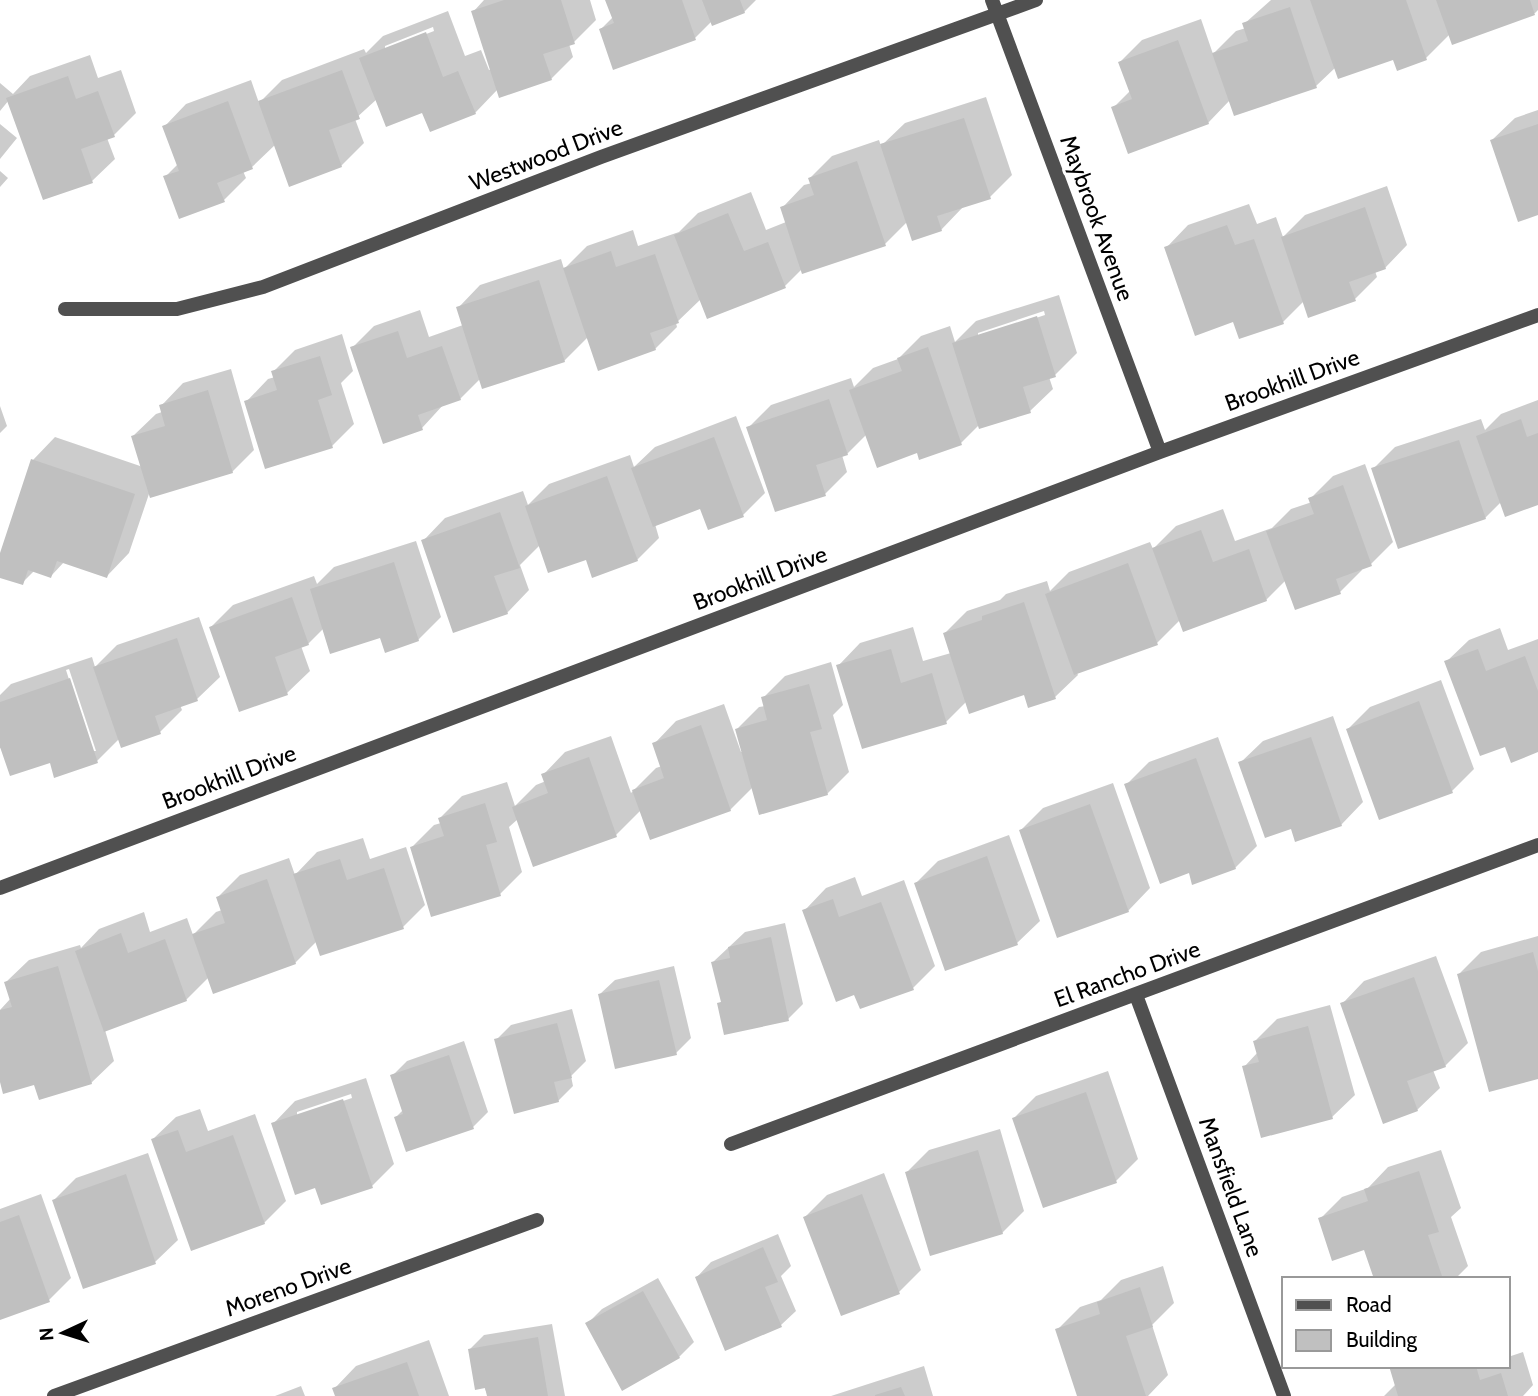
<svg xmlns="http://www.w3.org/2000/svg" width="1538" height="1396" font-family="Cabin,sans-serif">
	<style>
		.shadow { fill: #0003; fill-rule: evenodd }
		.building { fill: #c0c0c0 }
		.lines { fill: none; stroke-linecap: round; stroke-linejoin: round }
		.minor { stroke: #505050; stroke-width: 14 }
		.labels { text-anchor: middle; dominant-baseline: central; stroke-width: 6; stroke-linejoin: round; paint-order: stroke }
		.street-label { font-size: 23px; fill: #000; stroke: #fff }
	</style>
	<rect width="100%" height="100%" fill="#fff"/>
	<path class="shadow" d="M484,0h106l6,20 -22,22 -5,2 4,13 -22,22 -53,10 -23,24 -98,-14 -22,20 9,24 -23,23 -65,-22 -24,23 -9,4 3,7 -22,22 -59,-23 13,-13 -14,-37 22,-23 65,-24 8,23 23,-23 82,-31 2,4 17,-17 65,-25 17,45 16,-6 8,20 3,-1 -19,-57zM433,27l1,4 -49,19v-4z
		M607,0h149l-12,12 -32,9 -17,17 -94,-9 12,-12z
		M1271,0h267v10l-3,3 -82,30 -3,-9 -24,24h-32l-58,9 -20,19 -81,28 -5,-14 -22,23 -95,-15 18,-18 -11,-28 22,-22 59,-21 12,35 23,-23 10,-3 -2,-4z
		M90,55l8,23 23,-8 15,43 -22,22 -7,3 8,21 -23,22 -48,17 -35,-98 -9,11v-28l13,11 17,-18z
		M986,97l26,78 -22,22 -27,10 -22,23 -33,-9 -23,23 -83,25 -17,17 -84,13 -25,24 1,4 -22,22 -67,-12 -24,24 -83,17 -21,21 -16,5 -22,24 -70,-80 22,-22 46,-16 9,27 34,-12 -5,-17 22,-23 81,-26 3,10 23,-23 46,-16 5,16 41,-14 19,-19 53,-21 15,38 20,-8 -4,-14 22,-23 8,-2 -2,-5 22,-22 47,-16 2,6 24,-23z
		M1538,110v103l-46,-73 23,-22z
		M0,124l17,14 -17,21z
		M0,171l8,7 -8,9z
		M1387,186l20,59 -22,23 -10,3 2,6 -22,22 -51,2 -21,21 -49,-2 -68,-72 22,-23 61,-21 8,20 19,-7 7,20 22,-22z
		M1059,295l18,58 -22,22 -6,2 4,12 -23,22 -50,16v-3l-19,19 -43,8 -51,-17 -20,20 -5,1 5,17 -22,22 -77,-66 23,-23 80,-27 3,9 19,-19 25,-9 23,-23 29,-10 5,16 21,-21zM1044,311l1,4 -67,22v-4z
		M342,334l11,37 -12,12 13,41 -22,22 -86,-44 22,-23 7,-2 -2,-5 22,-22z
		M231,369l23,81 -22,22 -82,19 -21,62 -22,23 -42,-15 -14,15 -16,-6 -13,13 -22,-7v-17l33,-99 22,-23 88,30 -10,-31 23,-22 6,-2 -1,-6 22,-23z
		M1538,400v103l-36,-2 -17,17 -112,-49 22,-22 86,-28 4,11 16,-16z
		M0,406l7,20 -7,7z
		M736,416l29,77 -22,22 -42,-8 -46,17 4,14 -22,22 -50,-2 -47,-13 -20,20 9,25 -22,23 -84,-72 22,-23 78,-27 5,14 21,-21 81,-29 4,12 21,-20z
		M1365,464l28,78 -22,22 -10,4 1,2 -22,22 -54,-12 -20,20 -86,20 -23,23 -80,30 1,2 -23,22 -30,-4 -58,8 -21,21 -108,-56 22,-23 53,-16 10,34 28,-8 -6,-20 22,-22 33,-11 6,-6 41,-13 3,10 19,-19 81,-30 3,7 23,-23 47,-17 12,32 37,-13 19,-19 21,-7 -2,-3 23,-23z
		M416,541l25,76 -23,23 -94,-12 -16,16 -7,2 9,25 -23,22 -47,17 -29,-83 22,-22 81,-29 3,8 17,-17z
		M199,617l21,60 -23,22 -17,6 2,5 -22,22 -40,6 -23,23h-46l-51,-13v-53l11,-11 81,-27 3,10 22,-22zM69,669l27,82h-4l-26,-81z
		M1500,628l8,22 30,-11v111l-32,-5 -60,-83 23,-22z
		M831,662l12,43 -10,10 16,57 -22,22 -74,-7 -23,23h-89l-25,25 -98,-16 -9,8 13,45 -22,22 -88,-47 22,-22 7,-2 -1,-5 22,-22 45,-14 8,24 21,-21 10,-4 -3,-6 22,-23 46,-16 20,57 25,-25 6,-2 -8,-22 22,-23 48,-17 17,48h2l-6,-23 22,-22 6,-1 -2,-8 22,-22z
		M1441,680l33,89 -22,22 -104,-62 22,-22z
		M1333,716l30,86 -22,23 -101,-62 23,-22z
		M1218,737l39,109 -22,22 -109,-83 23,-23z
		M1113,783l37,105 -22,23 -107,-81 22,-22z
		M1009,835l31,86 -23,22 -71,26 -30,-86 22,-22z
		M363,838l7,21 36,-12 19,58 -22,22 -86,14 -22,22 -86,14 -23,23 -81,30 9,31 -23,22 -55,-1 -36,-6v-66l11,-12 -5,-16 23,-22 51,-15 1,3 18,-19 45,-17 6,20 37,-14 6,17 23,-23 6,-2 -4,-13 22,-22 49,-17 6,17 22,-23z
		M855,877l7,19 42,-16 31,86 -22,22 -58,5 -51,-82 22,-23z
		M785,923l18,81 -15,15 -69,-15 3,-3 -9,-39 32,-30z
		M1538,936v141l-79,-103 22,-22z
		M1436,956l32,87 -23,23 -12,4 7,18 -23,22 -75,-106 22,-23z
		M674,966l17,72 -15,15 -76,-59 15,-14z
		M1330,1005l25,90 -23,22 -88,-50 14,-15 -3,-11 22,-22z
		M572,1009l14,52 -15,15 2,10 -15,15 -62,-61 15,-15z
		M464,1041l24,71 -15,15 -77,-10 7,-7 -11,-34 15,-15z
		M1108,1071l30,88 -22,22 -102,-63 22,-22z
		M366,1078l28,86 -22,22 -56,-1 -43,-61 22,-23zM351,1094l1,4 -55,18v-4z
		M200,1109l8,22 47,-17 31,87 -22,22 -111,-84 23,-22z
		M1000,1129l24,82 -22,22 -95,-61 22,-22z
		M1441,1150l20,58 -10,9 17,49 -13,13h-80l-10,-31 -45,-29 22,-22 26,-9 20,-21z
		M148,1153l30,87 -23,22 -71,25 -30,-87 22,-22z
		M884,1173l37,97 -22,22 -94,-75 22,-22z
		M41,1194l30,84 -22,22 -49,18v-109z
		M778,1234l13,32 -10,10 15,35 -15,14 -84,-48 14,-15z
		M1163,1266l11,37 -22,22 16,50 -20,21h-69l-22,-66 23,-23 21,-7 20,-20z
		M658,1278l36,64 -15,15 -92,-33 15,-15z
		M552,1324l13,72h-77l-19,-46 15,-15z
		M429,1340l20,56h-112l-3,-7 22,-23z
		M1523,1352l10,33 -10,11h-139l12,-12 -5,-18h117v-9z
		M924,1366l9,30h-102z
		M301,1386l4,10h-30z"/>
	<path class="building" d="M504,0h57l14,44 -32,10 9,26 -53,18 -28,-87z
		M605,0h77l14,40 -83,30 -14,-41 15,-6z
		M702,0h38l5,13 -33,13z
		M1310,0h96l21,60 -30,11 -4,-11 -55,19z
		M1436,0h94l5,15 -83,30z
		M1290,7l27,81 -83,28 -22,-63 36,-12 -6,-18z
		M426,32l17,45 15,-6 18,43 -46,18 -8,-19 -36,14 -27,-69z
		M1178,40l31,84 -81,30 -17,-47 21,-8 -14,-37z
		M342,70l18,49 -31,11 13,37 -53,20 -31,-86z
		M68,76l8,23 22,-8 17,46 -34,12 12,34 -50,17 -37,-102z
		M228,101l25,68 -36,14 8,19 -46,17 -16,-43 16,-5 -17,-45z
		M964,118l27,81 -54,17 5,15 -30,10 -32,-97z
		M1538,124v91l-20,7 -28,-82z
		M857,161l29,85 -84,28 -22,-67 34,-12 -6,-17z
		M1365,207l21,62 -37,13 7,19 -48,17 -27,-81z
		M728,213l16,38 24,-9 18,46 -79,31 -33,-84z
		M1227,225l8,20 19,-6 30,85 -45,15 -6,-17 -38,14 -31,-89z
		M611,251l5,16 39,-13 24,69 -29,10 6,17 -58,21 -35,-103z
		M539,280l26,82 -83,27 -26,-82z
		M1037,316l19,61 -33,10 8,26 -52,16 -27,-86z
		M398,331l9,27 35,-12 19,54 -43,15 5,15 -40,14 -33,-97z
		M928,347l34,98 -43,15 -2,-7 -40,15 -28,-78 53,-19 -5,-13z
		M320,356l12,39 -14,5 15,48 -68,21 -21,-68 33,-11 -6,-19z
		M208,390l25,83 -83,25 -19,-62 34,-10 -6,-21z
		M829,399l19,56 -32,10 10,31 -51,16 -29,-85z
		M1521,419l6,18 11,-4v72l-33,12 -29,-81z
		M714,437l30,80 -36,13 -8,-21 -47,18 -22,-59z
		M1459,440l27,79 -88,30 -27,-81z
		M31,459l104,35 -28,84 -50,-17 -6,17 -23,-8 -5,15 -23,-7v-25z
		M607,476l31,85 -46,17 -6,-18 -38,13 -23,-67z
		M1343,485l29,81 -36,13 5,15 -46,16 -29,-79 48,-17 -6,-16z
		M500,512l20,56 -26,8 14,38 -55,19 -32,-93z
		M1201,530l12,32 36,-13 18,52 -84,31 -31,-84z
		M394,562l25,79 -34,12 -5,-15 -50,16 -20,-65z
		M1128,563l30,82 -84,30 -29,-81z
		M292,597l17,48 -34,12 13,38 -49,17 -30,-85z
		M1024,602l32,97 -28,9 -4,-13 -55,19 -26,-81 39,-13v-4z
		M177,638l21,63 -43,15 6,18 -40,14 -28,-81z
		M891,649l10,34 31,-10 15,51 -85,25 -26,-84z
		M1478,649l8,22 39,-15 13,35v61l-27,11 -6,-16 -25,9 -36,-95z
		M70,678l28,85 -44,15 -4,-15 -40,13 -10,-29v-45z
		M809,684l13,45 -12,3 18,63 -69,20 -24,-86 32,-9 -6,-23z
		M1419,701l34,92 -74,27 -33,-91z
		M701,725l30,86 -81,29 -18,-50 32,-12 -12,-35z
		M1311,737l31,89 -47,16 -4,-13 -26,9 -27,-76z
		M589,757l28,80 -84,30 -21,-60 36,-14 -7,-19z
		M1196,758l40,111 -44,16 -3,-12 -29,11 -36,-100z
		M485,803l12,39 -11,3 15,51 -70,21 -21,-70 34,-11 -6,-18z
		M1090,804l39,108 -72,26 -38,-108z
		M987,856l31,89 -73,26 -31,-88z
		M340,859l7,21 37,-12 20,61 -84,27 -27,-82z
		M267,879l29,85 -83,30 -21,-60 33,-11 -9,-26z
		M833,899l6,18 42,-15 33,88 -54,19 -6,-14 -18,7 -34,-92z
		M121,933l7,20 37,-14 22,62 -83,31 -29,-81z
		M771,937l18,84 -65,14 -7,-32 4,-1 -10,-40 19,-4 -2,-11z
		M1533,952l5,19v108l-49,13 -32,-118z
		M58,966l34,118 -53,16 -5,-15 -31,9 -3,-12v-72l12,-3 -8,-25z
		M1414,977l32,90 -39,14 11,30 -35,13 -43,-121z
		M659,980l18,75 -62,14 -17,-75z
		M557,1023l15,55 -18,4 5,20 -45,12 -20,-75z
		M1308,1026l25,93 -72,19 -19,-72 17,-4 -6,-21z
		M449,1055l25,74 -68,23 -12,-35 9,-3 -13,-39z
		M1086,1092l31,91 -74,25 -31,-90z
		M343,1099l30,89 -52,17 -6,-17 -20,7 -24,-72z
		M178,1130l8,22 47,-17 32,89 -74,27 -40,-112z
		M978,1150l25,84 -73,22 -25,-84z
		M1419,1171l20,61 -11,3 15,44h-69l-10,-29 -32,11 -14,-43 50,-17 -4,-12z
		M126,1174l30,90 -73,25 -31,-89z
		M862,1194l38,100 -59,22 -38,-99z
		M19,1215l31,87 -50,18v-98z
		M763,1247l15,35 -13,5 17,40 -57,24 -30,-74z
		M1140,1287l13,40 -27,9 20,60h-69l-22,-67 45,-15 -3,-12z
		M643,1291l37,67 -58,33 -37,-68z
		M538,1337l10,59h-61l-2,-8 -10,2 -7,-41z
		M407,1362l12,34h-84l-3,-8z
		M1389,1366h87l4,14 21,-7 7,23h-110z
		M901,1387l4,9h-30v-1z"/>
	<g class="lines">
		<path class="minor" d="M992,0l168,452
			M65,309h112l86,-22 338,-130 435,-157
			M0,888l1160,-436 378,-137
			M1136,995l148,401
			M731,1144l807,-299
			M54,1396l483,-176"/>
	</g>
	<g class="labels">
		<g class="street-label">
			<text transform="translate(546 155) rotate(-21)">Westwood Drive</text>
			<text transform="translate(1097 218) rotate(70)">Maybrook Avenue</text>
			<text transform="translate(1292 380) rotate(-20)">Brookhill Drive</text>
			<text transform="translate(760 578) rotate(-21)">Brookhill Drive</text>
			<text transform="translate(229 777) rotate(-21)">Brookhill Drive</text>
			<text transform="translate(1127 974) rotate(-20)">El Rancho Drive</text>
			<text transform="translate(1231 1187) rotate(70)">Mansfield Lane</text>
			<text transform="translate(288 1287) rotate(-20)">Moreno Drive</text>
		</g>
	</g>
	<rect x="1282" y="1277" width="228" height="91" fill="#ffffff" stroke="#999999" stroke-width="2"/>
	<rect x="1296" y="1300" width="35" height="10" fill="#505050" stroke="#999999" stroke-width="2"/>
	<text x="1346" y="1312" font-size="21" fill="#000000">Road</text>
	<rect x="1296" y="1330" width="35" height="21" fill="#c0c0c0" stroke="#999999" stroke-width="2"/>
	<text x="1346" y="1347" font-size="21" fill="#000000">Building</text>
	<g transform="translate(63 1333) rotate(266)" stroke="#ffffff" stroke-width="5" paint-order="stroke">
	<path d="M0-5L12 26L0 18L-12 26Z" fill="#000000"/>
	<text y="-10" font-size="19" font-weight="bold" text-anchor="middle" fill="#000000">N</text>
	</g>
</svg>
